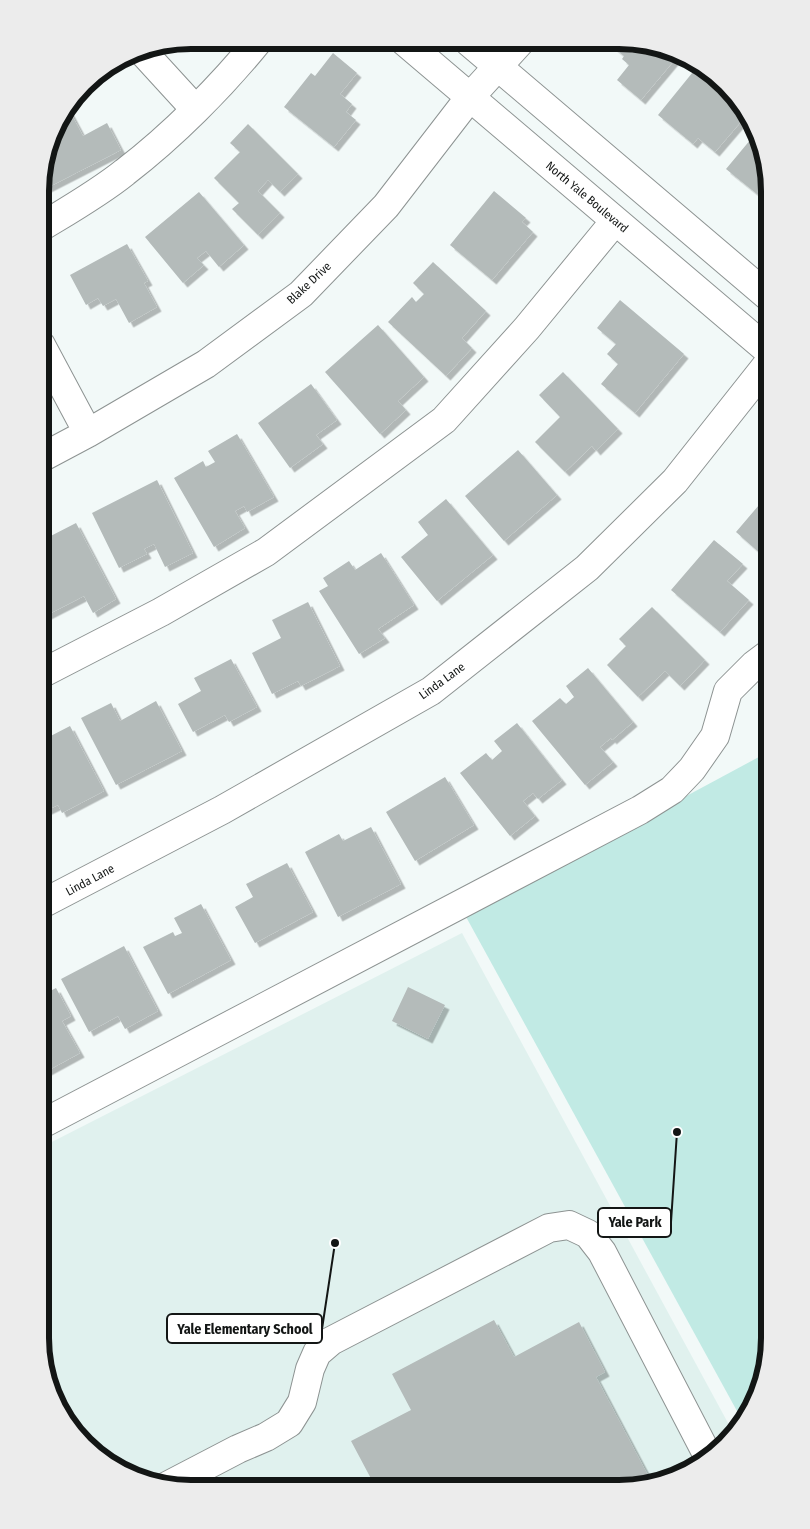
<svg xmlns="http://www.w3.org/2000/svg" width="810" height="1529" font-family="'Fira Sans Condensed',sans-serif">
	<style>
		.built { fill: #e0f1ee }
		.green { fill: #c1eae4 }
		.building { fill: #b4bbba; filter: url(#shadow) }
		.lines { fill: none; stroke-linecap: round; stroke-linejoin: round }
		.minor-casing { stroke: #8d9392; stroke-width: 30 }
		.minor { stroke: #fff; stroke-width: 28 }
		.labels { text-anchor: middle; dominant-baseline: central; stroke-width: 4.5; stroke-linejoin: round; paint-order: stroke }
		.street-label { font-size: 12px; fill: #131615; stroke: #fff }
		.rim { fill: none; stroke: #131615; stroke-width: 6 }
		.leader { fill: none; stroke: #131615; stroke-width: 2 }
		.callout-dot { fill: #131615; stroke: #fff; stroke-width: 2 }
		.callout { fill: #fff; stroke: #131615; stroke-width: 2 }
		.callout-label { font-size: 14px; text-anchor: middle; font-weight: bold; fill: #131615 }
	</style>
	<defs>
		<filter id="shadow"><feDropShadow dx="4.5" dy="4.5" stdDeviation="0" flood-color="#0004"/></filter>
	</defs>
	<rect width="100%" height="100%" fill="#f2f9f8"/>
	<path class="built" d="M462,933l272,501 -31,29 -36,18 -48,8 -448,-1 -46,-14 -33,-22 -44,-66 -8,-48v-190z"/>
	<path class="green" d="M770,751v597l-11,47 -16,27 -278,-507z"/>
	<path class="building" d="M608,43h40l29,14 -36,43 -24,-20 12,-15 -7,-6 2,-3z
		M333,53l24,20 -17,21 12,10 -6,8 10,8 -22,27 -50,-40 27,-34 4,3z
		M697,67l22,11 7,11 -2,3 9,7 12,18 -30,35 -17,-14 -5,6 -35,-29z
		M68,108l15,28 24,-13 14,27 -80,41v-19l15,-48z
		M248,124l50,50 -18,18 -12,-12 -10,11 22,22 -22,22 -26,-26 7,-6 -25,-25 26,-26 -10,-9z
		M756,133l6,10 8,48v3l-3,-3 -5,7 -36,-29z
		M494,191l32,27 -4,4 11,10 -41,48 -42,-35z
		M199,192l45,53 -25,22 -13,-16 -9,7 7,7 -21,18 -38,-46z
		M127,244l21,37 -4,2 13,24 -28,16 -13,-24 -13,7 -5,-8 -12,7 -16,-30z
		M433,262l53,49 -24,27 10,10 -26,28 -58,-54 24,-25 4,5 8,-8 -11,-11z
		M620,300l64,54 -49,59 -34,-29 17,-20 -11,-10 9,-10 -19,-16z
		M378,325l46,52 -26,24 8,9 -26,24 -55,-62z
		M563,372l55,57 -22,22 -4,-5 -27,26 -30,-30 25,-25 -21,-22z
		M311,384l26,36 -21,15 7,9 -33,24 -32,-45z
		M237,434l37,63 -27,15 -3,-6 -9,5 10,17 -31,19 -40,-69 29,-17 3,6 9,-5 -7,-11z
		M518,450l39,45 -53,46 -39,-45z
		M157,480l36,73 -28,14 -11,-23 -10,5 3,5 -28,14 -27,-55z
		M770,480v23l-11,-10z
		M446,499l47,56 -56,46 -36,-44 27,-22 -10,-13z
		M770,503v59l-34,-30 23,-27 6,4z
		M76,523l40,76 -23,14 -9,-17 -37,19 -2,-5 -4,2v-71z
		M714,540l29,24 -16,17 22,19 -29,32 -49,-42z
		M381,553l33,52 -36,24 7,9 -26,16 -40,-63 9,-5 -5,-8 26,-17 6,9z
		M308,602l32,64 -39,20 -3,-5 -26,13 -20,-41 29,-15 -9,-18z
		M652,607l53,53 -25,26 -15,-15 -27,26 -31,-32 19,-19 -7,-7z
		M231,659l26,48 -28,15 -4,-7 -32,17 -15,-28 23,-13 -7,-13z
		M588,668l45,54 -21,18 -1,-2 -11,9 13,15 -28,23 -53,-64 28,-23 6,6 8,-7 -8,-11z
		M156,701l26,50 -66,34 -35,-67 30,-15 9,18z
		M517,723l45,57 -24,19 -5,-6 -10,8 12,15 -25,20 -50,-63 26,-20 6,7 10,-9 -8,-10z
		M70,726l34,65 -42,22 -4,-8 -17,8v-55l1,-1 -1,-4v-12z
		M445,777l29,48 -59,36 -29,-49z
		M371,827l30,57 -63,33 -33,-65 34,-18 4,7z
		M287,863l26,49 -58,31 -20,-36 18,-10 -7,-13z
		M201,904l30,56 -63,34 -25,-47 30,-15 2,4 7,-3 -8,-15z
		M124,946l34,65 -33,18 -7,-13 -29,16 -28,-53z
		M40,987l4,7 12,-6 15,28 -9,5 18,32 -33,18 -7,-13z
		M408,987l37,18 -17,34 -36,-18z
		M494,1320l20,37 65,-35 26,50 -9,5 56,106 -33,6 -243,-1 -25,-47 60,-31 -19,-36z"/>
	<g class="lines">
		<defs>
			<path id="minor" d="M404,41l366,311
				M469,42l301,256
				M141,50l54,59
				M41,227c28,-17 58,-34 84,-55 47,-36 96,-85 134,-132
				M41,345l47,88
				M41,458l47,-25 118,-69 95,-70 85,-88 84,-109 50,-55
				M41,674l120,-62 105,-60 178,-132 83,-92 88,-107
				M40,905l182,-95 209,-119 156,-123 88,-87 95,-120
				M40,1125l600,-315 32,-20 20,-21 23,-33 13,-45 26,-26 16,-12
				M167,1486l71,-37 28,-12 23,-14 13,-21 8,-33 7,-16 14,-12 218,-113 20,-3 19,9 14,18 107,206"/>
		</defs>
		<use href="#minor" class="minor-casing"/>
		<use href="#minor" class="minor"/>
	</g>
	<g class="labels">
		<g class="street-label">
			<text transform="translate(587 197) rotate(40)">North Yale Boulevard</text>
			<text transform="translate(309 283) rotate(-43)">Blake Drive</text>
			<text transform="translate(442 681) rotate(-36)">Linda Lane</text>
			<text transform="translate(90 880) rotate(-28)">Linda Lane</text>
		</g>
	</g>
	<path d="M0 0H810V1529H0ZM191 49H619A142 142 0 0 1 761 191V1338A142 142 0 0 1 619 1480H191A142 142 0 0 1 49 1338V191A142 142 0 0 1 191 49Z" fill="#ececec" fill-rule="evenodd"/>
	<path class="rim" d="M191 49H619A142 142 0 0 1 761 191V1338A142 142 0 0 1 619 1480H191A142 142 0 0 1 49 1338V191A142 142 0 0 1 191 49Z"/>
	<path class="leader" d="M677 1132L671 1222M335 1243L322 1329"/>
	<g class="callout-dot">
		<circle cx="677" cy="1132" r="5"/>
		<circle cx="335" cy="1243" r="5"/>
	</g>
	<g class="callout">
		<rect x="598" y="1208" width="73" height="29" rx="5"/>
		<rect x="167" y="1314" width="155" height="29" rx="5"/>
	</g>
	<g class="callout-label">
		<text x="635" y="1227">Yale Park</text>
		<text x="245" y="1334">Yale Elementary School</text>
	</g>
</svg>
